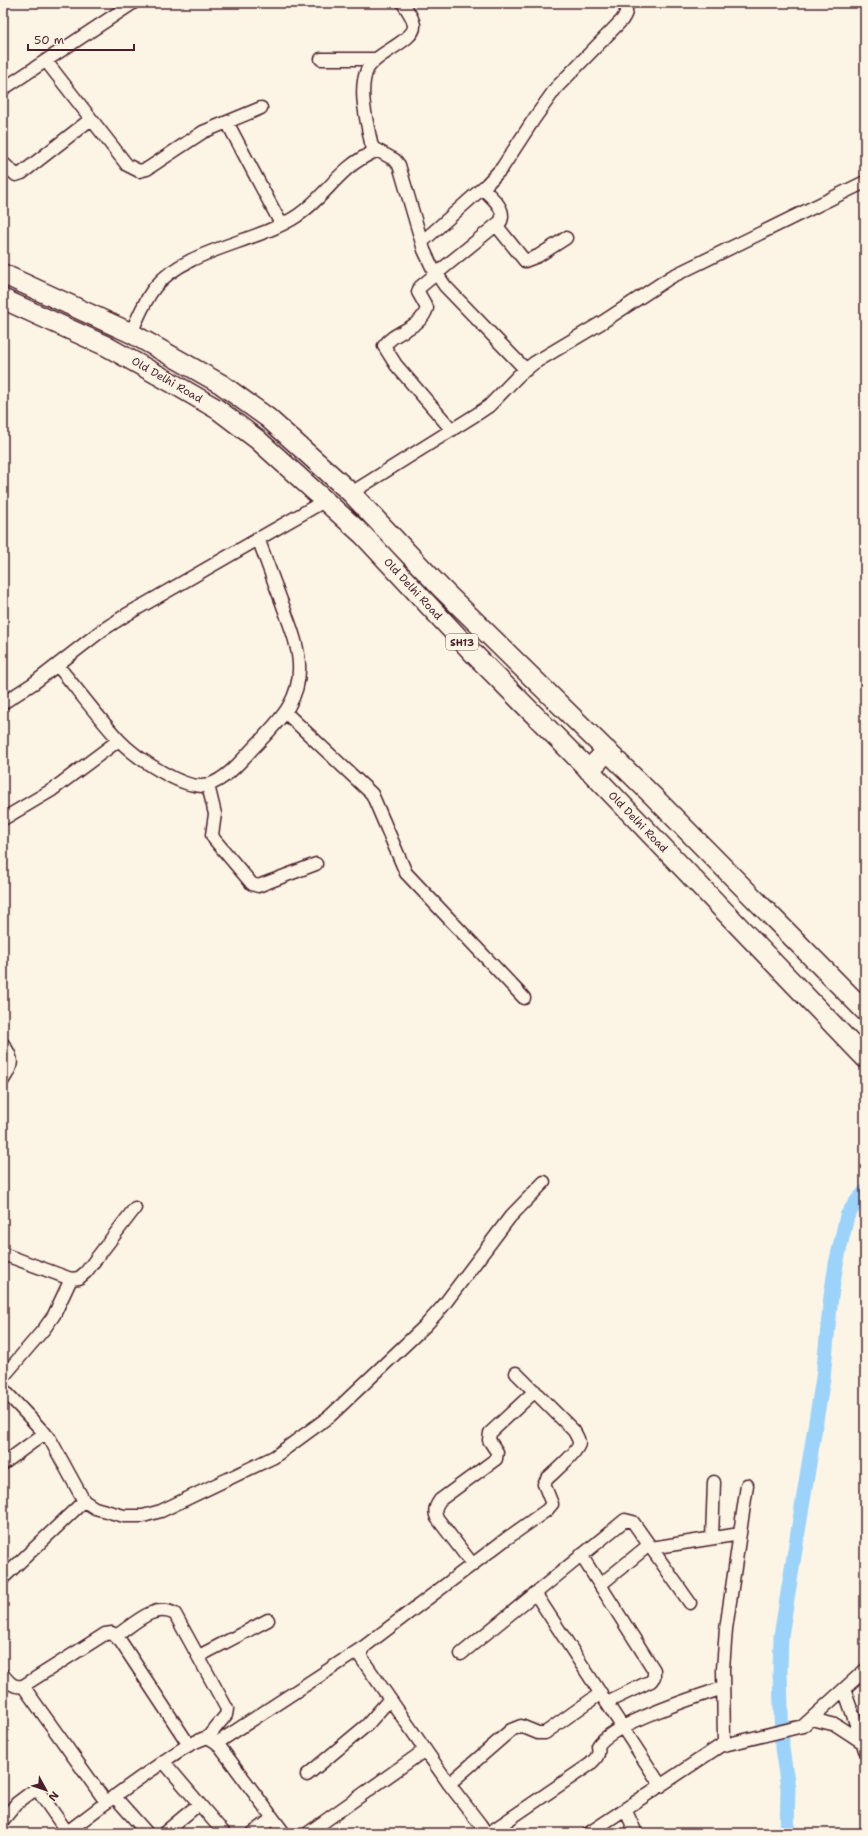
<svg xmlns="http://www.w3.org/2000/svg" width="868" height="1836" font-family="'Shantell Sans',sans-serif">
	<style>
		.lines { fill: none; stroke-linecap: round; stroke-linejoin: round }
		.canal { stroke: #9cd3fb; stroke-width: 15 }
		.minor-casing { stroke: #4a1f2b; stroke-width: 15 }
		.primary-casing { stroke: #4a1f2b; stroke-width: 22 }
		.trunk-casing { stroke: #4a1f2b; stroke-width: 23 }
		.minor { stroke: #fcf5e5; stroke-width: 12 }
		.primary { stroke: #fcf5e5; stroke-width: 19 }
		.trunk { stroke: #fcf5e5; stroke-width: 20 }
		.labels { text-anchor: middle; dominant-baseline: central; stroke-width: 3; stroke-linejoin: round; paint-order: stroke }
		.shield { fill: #fcf5e5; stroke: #7f5f63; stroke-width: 1 }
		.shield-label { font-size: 10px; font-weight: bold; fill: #4a1f2b }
		.street-label { font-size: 11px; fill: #4a1f2b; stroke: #fcf5e5 }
	</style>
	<rect width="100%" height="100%" fill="#fcf5e5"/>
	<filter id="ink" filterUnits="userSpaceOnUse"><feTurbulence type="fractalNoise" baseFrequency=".025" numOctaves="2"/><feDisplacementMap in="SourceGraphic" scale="8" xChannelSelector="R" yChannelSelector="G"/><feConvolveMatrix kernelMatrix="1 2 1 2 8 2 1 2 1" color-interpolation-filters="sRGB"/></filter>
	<g filter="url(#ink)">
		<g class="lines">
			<path class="canal" d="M787,1833l1,-45 -6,-40 -2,-77 1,-35 42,-258 8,-82 5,-32 11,-48 10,-15 8,-9"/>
			<defs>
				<path id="minor" d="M403,3c4,7 10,14 11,22 2,16 -40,28 -47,45 -9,21 0,51 4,73l2,5 22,12 4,5 25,85 8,17 13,19 81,84
					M321,59h53
					M46,61l81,104 12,6 8,-2 56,-37 58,-24
					M3,89l130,-86
					M227,122l54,102
					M3,163l13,12 6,-2 69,-54
					M496,225l29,36 13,-5 28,-18
					M422,242l64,-57 16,-17 32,-49 22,-31 66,-68c4,-6 6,-10 2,-17
					M131,333c7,-15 13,-32 24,-46 31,-38 101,-44 142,-71 31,-21 41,-49 79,-65
					M452,430l-56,-65 -12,-19c11,-16 37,-17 43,-38l-9,-16 2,-5 81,-66c5,-13 -10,-24 -18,-32
					M351,493l126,-79 12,-8 29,-30 16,-13 67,-40 70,-46 194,-95
					M57,665c21,25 40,51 62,75 15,16 66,52 89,45 21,-7 36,-28 51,-43 22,-23 42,-43 40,-78 -1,-21 -10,-41 -17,-61 -8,-21 -16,-43 -24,-65
					M3,703l31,-20 67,-52 25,-16 200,-115
					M286,713l86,81 34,79 118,125
					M208,785l7,29 -3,21 2,4 38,45 6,2 58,-22
					M3,819l49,-29 67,-50
					M3,1044c11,15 10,21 0,36
					M3,1254l68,25 8,-1 7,-6 49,-64
					M3,1377l41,-48 10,-14 17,-36
					M3,1389l47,50 34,62 11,7 29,8h19l18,-5 113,-54 56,-41 96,-91 17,-19 67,-89 34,-35
					M3,1464l42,-31
					M712,1538l2,-56
					M651,1548l89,-14
					M581,1555l73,115v7l-3,4 -44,21
					M473,1565l-36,-47c-3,-7 -2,-11 3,-18l56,-41 1,-7 -8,-12 1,-7 45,-42
					M3,1578l81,-77
					M600,1585l49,-40
					M535,1593l126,193
					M116,1636c17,-11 38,-34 59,-22l52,95 -1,6 -18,22
					M461,1654l164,-134 8,2 57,81
					M199,1656l69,-36
					M3,1675c6,7 10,13 20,11l82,-52 7,-1 9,9 68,103
					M23,1686l83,116
					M844,1689l21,61
					M812,1719l24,6 26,17
					M217,1743l148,-97
					M724,1745l-1,-76 3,-40 21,-144
					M163,1761l61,72
					M307,1775l60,-50 22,-25
					M449,1784l62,-54 10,-4 17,7h7l56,-40
					M114,1796l33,37
					M625,1809l11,24
					M3,1820l14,-17 16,-12 6,1 28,40
					M66,1833c29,-22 57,-44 87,-64 17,-12 35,-26 55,-32l9,6 67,90
					M164,1833l35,-29
					M253,1833l20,-15
					M308,1833l117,-83
					M483,1833l1,-3 -4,-6 -31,-40 -89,-128 5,-10 141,-107 41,-29 5,-6 -8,-20 3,-5c7,-7 32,-28 32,-36 0,-4 -3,-8 -5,-12l-58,-58
					M489,1833l100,-68c7,-6 11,-10 9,-19 12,-21 100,-50 125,-58
					M589,1833l131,-87 83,-20 62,-56"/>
				<path id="primary" d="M3,274l128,59 90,51 47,34 83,75 90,95 212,208 212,215
					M3,299l103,47 68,38 43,25 41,31 105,95 111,119 115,116 276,288"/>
				<path id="trunk" d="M589,770l18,-19"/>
			</defs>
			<use href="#minor" class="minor-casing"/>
			<use href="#primary" class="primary-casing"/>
			<use href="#trunk" class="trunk-casing"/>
			<use href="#minor" class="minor"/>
			<use href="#primary" class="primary"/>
			<use href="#trunk" class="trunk"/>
		</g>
	</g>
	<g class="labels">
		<rect class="shield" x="446" y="634" width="32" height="16" rx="3"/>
		<g class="shield-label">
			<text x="462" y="642">SH13</text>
		</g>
		<g class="street-label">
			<text transform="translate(167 380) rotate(30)">Old Delhi Road</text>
			<text transform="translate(413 589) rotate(47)">Old Delhi Road</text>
			<text transform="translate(638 822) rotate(46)">Old Delhi Road</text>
		</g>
	</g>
	<rect width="868" height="1836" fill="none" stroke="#fcf5e5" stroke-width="16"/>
	<rect x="8" y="8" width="852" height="1820" fill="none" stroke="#4a1f2b" stroke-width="1.5" filter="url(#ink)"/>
	<g transform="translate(46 1790) rotate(130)" stroke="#fcf5e5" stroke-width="3" paint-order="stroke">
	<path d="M0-3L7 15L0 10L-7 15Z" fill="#4a1f2b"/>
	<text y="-6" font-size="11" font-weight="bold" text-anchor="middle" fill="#4a1f2b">N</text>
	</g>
	<path d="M28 44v6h106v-6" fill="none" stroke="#4a1f2b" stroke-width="2"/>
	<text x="34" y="44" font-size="12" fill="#4a1f2b" stroke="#fcf5e5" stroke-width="3" paint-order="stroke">50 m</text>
</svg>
